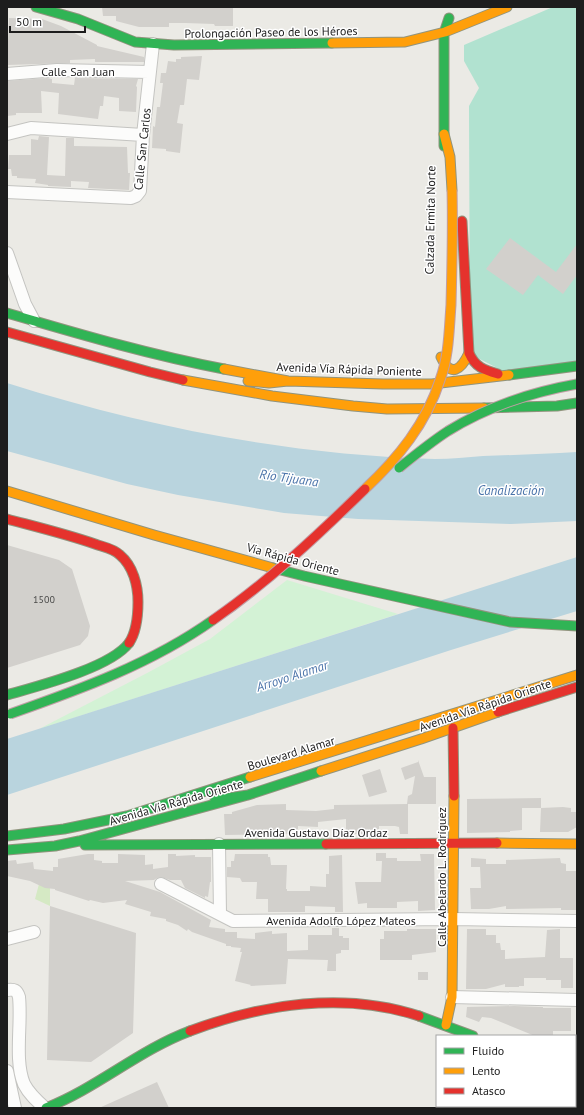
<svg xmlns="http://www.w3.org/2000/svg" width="584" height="1115" font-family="'PT Sans',sans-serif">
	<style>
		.grass { fill: #d5e9c4 }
		.park { fill: #d3f2d5 }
		.pitch { fill: #b1e2d0 }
		.water { fill: #b9d4de }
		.building { fill: #d2d0cc }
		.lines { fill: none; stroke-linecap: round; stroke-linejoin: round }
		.street-casing { stroke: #c4c4c1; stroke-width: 14 }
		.fast-casing { stroke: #91947e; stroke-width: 11 }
		.slow-casing { stroke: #91947e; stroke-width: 11 }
		.jam-casing { stroke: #91947e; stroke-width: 11 }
		.street { stroke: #fcfcfb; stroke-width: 12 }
		.fast { stroke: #30b455; stroke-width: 9 }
		.slow { stroke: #ff9f0a; stroke-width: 9 }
		.jam { stroke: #e5322d; stroke-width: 9 }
		.fast-bridge-casing { stroke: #c09ea5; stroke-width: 11; stroke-linecap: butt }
		.slow-bridge-casing { stroke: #c09ea5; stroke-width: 11; stroke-linecap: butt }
		.jam-bridge-casing { stroke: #c09ea5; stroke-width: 11; stroke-linecap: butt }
		.fast-bridge { stroke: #30b455; stroke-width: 9 }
		.slow-bridge { stroke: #ff9f0a; stroke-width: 9 }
		.jam-bridge { stroke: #e5322d; stroke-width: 9 }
		.labels { text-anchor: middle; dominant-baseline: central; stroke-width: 3; stroke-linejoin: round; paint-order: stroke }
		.number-label { font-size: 10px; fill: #4a4a49 }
		.street-label { font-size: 12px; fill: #1d1d1d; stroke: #fff }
		.water-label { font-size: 13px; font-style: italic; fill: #4b74aa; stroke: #fff }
	</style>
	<rect width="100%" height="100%" fill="#ebeae5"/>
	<path class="grass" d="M39,884l11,3v19l-15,-7z"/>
	<path class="park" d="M287,580l111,34 -359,115 110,-57 61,-33z"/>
	<path class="pitch" d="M553,7h24v356l-74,8 -33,-17 -1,-248 10,-18 -15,-27v-16z"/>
	<path class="water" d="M7,383c139,44 282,72 428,76 16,0 32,-2 48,-3 31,-1 63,-2 94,-4v69l-66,3 -153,-5 -74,-6 -106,-18 -51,-11 -120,-33z
		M577,557v54l-126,39 -444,145v-56z"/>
	<path class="building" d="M102,7h131v19h-18l-1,-2 -29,-1h-16v4h-30l-23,-6v-5h-13z
		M9,18l33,1 19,7 36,19v1l47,11v5h-49v-3l-25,1v3l-63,2z
		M202,56l-3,24 -12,-1 -3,26h-4l-3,18 6,1 -3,29 -14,-2v-2l-14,-1 1,-22 2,1 2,-20h3l3,-24h-3l1,-10h5l2,-12 8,1v-3h5v-2z
		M47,78l5,1v4l22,2 1,-7 63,1 -2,7 1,1 -1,25 -17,-1v-13l-15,-2 -1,10h-3l-2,13 -40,-5 1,-21 -18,-2 1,22h-26v2l-9,1v-35z
		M39,136l10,1 -2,38 18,1 1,-38h8v8l53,1 1,26h2l-1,17 -41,-2 1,-6 -18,-1v6l-23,-1v-1l-13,-2 1,-4 -19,-1v-2h-5l-1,-7h-3l1,-14h22v-16l7,1z
		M510,238l46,34 21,-28v31l-14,19 -25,-19 -15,20 -37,-26z
		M7,545l52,15 13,9 18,57 -2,10 -8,9 -73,23z
		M418,760l6,17h12v27h-29l1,-8 4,-2 3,-18 -10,4 -4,-12 17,-6z
		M380,769l7,23 -18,5 -7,-22z
		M541,798v10h-19v22l-12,1v1l-43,1v-34z
		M286,804v6l30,1 18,-2v-4l74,-1v30h-8l-1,-7 -4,-1h-16v3l-9,1 1,4h-25v-15l-28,3v5l-20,-1v8l-73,1 -1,-21h8v-2l25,-7z
		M563,807l8,1v4h6v15l-9,5h-28l1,-24z
		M376,853h10v5h11v3h24l-1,-7h14l1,56 -17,1v-10l-21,1v6h-30v-5l-9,1 -3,-22h26l1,-21h-6z
		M88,854h6v6l8,1v2h16v-9l27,1v10l8,-1v5l15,-2v-13h8v2l19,-1v2h16v25h-1l-2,15 -3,-1v2l-20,-10 -4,-8h-11l-9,-3 -4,1 -3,2 -29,1 35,11 51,28 -2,7 16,2v3h12v6l18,1v-6l17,-2v3l15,-1v18l21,-1v-15h24v-7h7v8h4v2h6v12h-8v3l-5,1v17h-9l1,-11 -40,-1 -2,25 -36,2 1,-1 -16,-4 7,-29h-2l1,-4 -10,-1v-1h-5v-2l-34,-12 -4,-3 -1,2 -9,-6 -12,-4v-2l-16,-3 1,-4 -26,-8 2,-4 -24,3 -13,-3 -1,1 -34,-11v-1l-10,-1 -15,-7 -23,-5v-15l9,-1 1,4 16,-2 1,7 19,2v-4h5v-8z
		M235,854h33v3h2l1,8h16l-1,24h1v2h23v-5l16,1v-13h3v-18l13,-1 1,57h-8v-5l-30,-1v6h-37v-13h-12l1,-17h-15l-2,-4 -13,-1v-10h4v-6h3z
		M471,858l15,1v5h20v-4l54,-2 1,5 5,1v7h11v39h-16v-2l-55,1v-3l-17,3h-18l-1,-21h11l-1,-21h-9z
		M50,906l86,27 -3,100 -42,29 -44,-2z
		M407,929h29v23l-24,3v5h-32v-21h4v-8h23z
		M467,929h19v6h10v8h4l1,7h4v9l40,-2 2,-27 13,-1v29h13v30h-12v-8h-15v-2h-22v8h-5v1h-14v-3l-19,5h-20z
		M418,972h10v8h-10z
		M514,1006l29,1v1h28v23h-18v5h-18l-44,-18 -9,-1 -3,5 -13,-5 1,-10z
		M157,1082l12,26h-70z"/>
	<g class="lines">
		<defs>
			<path id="street" d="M7,74l50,-4 92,2
				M7,134l24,-6 112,7
				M7,192l124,6 5,-2 4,-5 3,-56 10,-91
				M7,253l18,51 9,17
				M219,844l1,70
				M161,884l72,37 221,-2 123,2
				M7,939l27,-7
				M7,990c7,-1 10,0 12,7 3,27 -5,63 5,87 5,10 13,17 21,24
				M452,997l125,3
				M7,1071l8,37"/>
			<path id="fast" d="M36,7l42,12 57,23 39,3 158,-2
				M444,146v-113l5,-15
				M7,313c72,21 143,42 217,56
				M509,375l68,-9
				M484,408l73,-2 20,-3
				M273,568l31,8 206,46 67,4
				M7,695c31,-9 103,-27 122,-52
				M215,800l33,-5
				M7,836l57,-7 63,-13 123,-39
				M85,845l241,-1
				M7,850l48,-4 24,-5 169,-46 73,-24
				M419,1016l54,20
				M46,1108c51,-20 93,-58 144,-77"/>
			<path id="slow" d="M332,43l73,-1 40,-10 62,-25
				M444,134l6,23 2,33
				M441,357c10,21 20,13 28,-4
				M224,369l64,12 95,3h49l77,-9
				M183,380l89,16 81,10 34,3 97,-1
				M248,381l21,2 19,-2
				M7,491l147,44 119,33
				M321,771l100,-32 77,-27
				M250,777l327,-102
				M497,843l80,1
				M446,1025l6,-28 2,-201
				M575,1079l2,1"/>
			<path id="jam" d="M462,221l7,132c6,14 15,17 29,21
				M7,332l143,40 33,8
				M7,519c30,8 59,15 88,25 8,3 18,4 25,11 13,11 18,30 18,47 0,14 -1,29 -9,41
				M498,712l79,-25
				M453,728l1,68
				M326,844l171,-1
				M190,1031c72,-27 154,-40 229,-15"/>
		</defs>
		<use href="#street" class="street-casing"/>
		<use href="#fast" class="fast-casing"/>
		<use href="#slow" class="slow-casing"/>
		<use href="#jam" class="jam-casing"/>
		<use href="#street" class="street"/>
		<use href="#fast" class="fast"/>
		<use href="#slow" class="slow"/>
		<use href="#jam" class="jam"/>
		<defs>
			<path id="fast-bridge" d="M399,468c16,-13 32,-26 49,-37 39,-24 84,-39 129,-47
				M10,714c71,-25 141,-50 203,-94"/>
			<path id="slow-bridge" d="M365,489c33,-31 61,-65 75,-109 9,-24 9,-49 11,-75 1,-38 2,-77 1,-115"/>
			<path id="jam-bridge" d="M213,620c55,-38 104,-84 152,-131"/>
		</defs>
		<use href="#fast-bridge" class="fast-bridge-casing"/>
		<use href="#slow-bridge" class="slow-bridge-casing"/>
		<use href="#jam-bridge" class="jam-bridge-casing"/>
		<use href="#fast-bridge" class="fast-bridge"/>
		<use href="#slow-bridge" class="slow-bridge"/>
		<use href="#jam-bridge" class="jam-bridge"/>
	</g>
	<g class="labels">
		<g class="number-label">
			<text x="44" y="599">1500</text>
		</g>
		<g class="street-label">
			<text transform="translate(271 32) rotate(-1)">Prolongación Paseo de los Héroes</text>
			<text x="78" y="71">Calle San Juan</text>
			<text transform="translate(142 149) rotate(-84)">Calle San Carlos</text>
			<text transform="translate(430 220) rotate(-89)">Calzada Ermita Norte</text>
			<text transform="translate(349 369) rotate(2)">Avenida Vía Rápida Poniente</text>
			<text transform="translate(293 559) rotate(15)">Vía Rápida Oriente</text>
			<text transform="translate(485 705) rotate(-19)">Avenida Vía Rápida Oriente</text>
			<text transform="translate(291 753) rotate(-17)">Boulevard Alamar</text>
			<text transform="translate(176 802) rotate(-16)">Avenida Vía Rápida Oriente</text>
			<text x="316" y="832">Avenida Gustavo Díaz Ordaz</text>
			<text transform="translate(441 877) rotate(-90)">Calle Abelardo L. Rodríguez</text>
			<text x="341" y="920">Avenida Adolfo López Mateos</text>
		</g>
		<g class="water-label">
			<text transform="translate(289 478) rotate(8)">Río Tijuana</text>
			<text x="511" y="490">Canalización</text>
			<text transform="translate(292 676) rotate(-18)">Arroyo Alamar</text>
		</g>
	</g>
	<rect width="584" height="1115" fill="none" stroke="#1d1d1d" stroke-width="16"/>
	<rect x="436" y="1035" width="140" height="72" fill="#ffffff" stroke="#a5a5a5"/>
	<rect x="444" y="1048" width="20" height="6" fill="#30b455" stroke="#a5a5a5"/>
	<text x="472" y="1055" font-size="12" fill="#1d1d1d">Fluido</text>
	<rect x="444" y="1068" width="20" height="6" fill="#ff9f0a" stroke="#a5a5a5"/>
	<text x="472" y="1075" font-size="12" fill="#1d1d1d">Lento</text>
	<rect x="444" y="1088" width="20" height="6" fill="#e5322d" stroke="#a5a5a5"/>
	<text x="472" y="1095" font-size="12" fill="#1d1d1d">Atasco</text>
	<path d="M10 26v6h75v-6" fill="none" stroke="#1d1d1d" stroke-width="2"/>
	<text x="16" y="26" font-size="12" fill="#1d1d1d" stroke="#ffffff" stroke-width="3" paint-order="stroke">50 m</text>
</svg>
